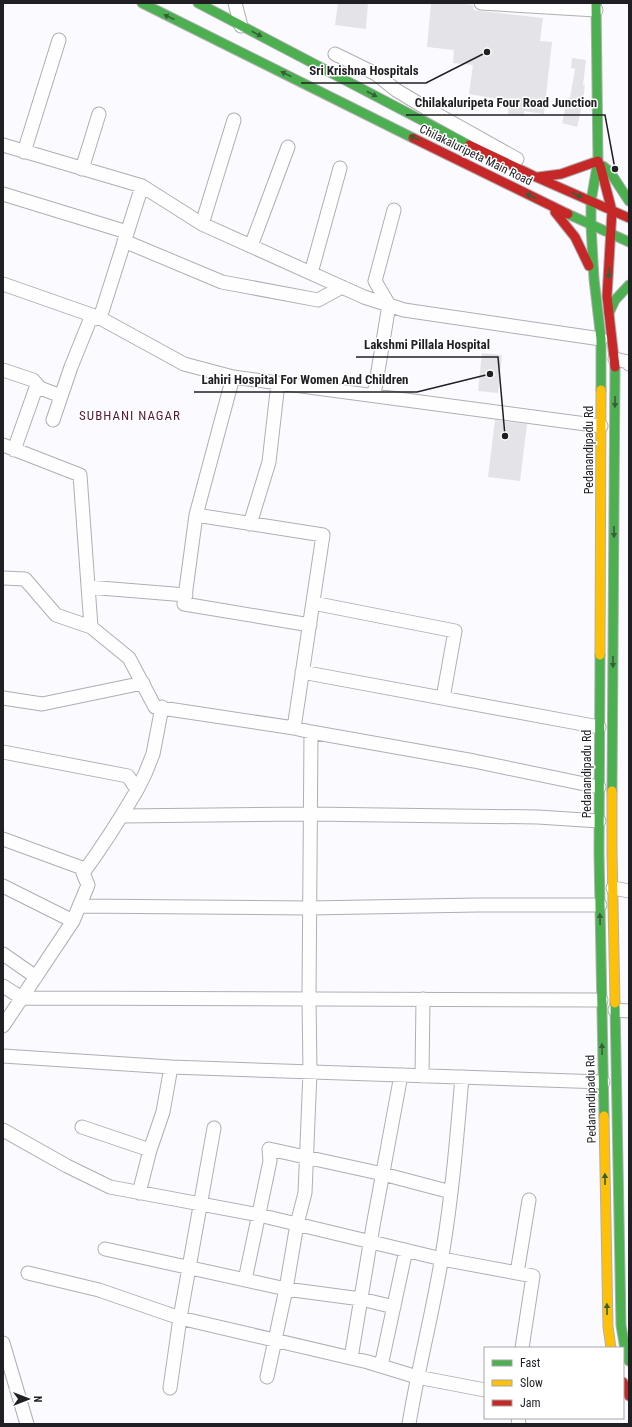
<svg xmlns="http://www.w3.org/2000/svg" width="632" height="1427" font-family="'Roboto Condensed',sans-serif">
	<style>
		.building { fill: #e4e3e7 }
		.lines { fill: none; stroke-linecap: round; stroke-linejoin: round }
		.street-casing { stroke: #afafb3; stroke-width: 15 }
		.fast-casing { stroke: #afafb3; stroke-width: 11 }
		.slow-casing { stroke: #afafb3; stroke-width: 11 }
		.jam-casing { stroke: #afafb3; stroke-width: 11 }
		.street { stroke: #fefeff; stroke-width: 13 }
		.fast { stroke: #4caf50; stroke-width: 9 }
		.slow { stroke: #ffc107; stroke-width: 9 }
		.jam { stroke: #c62828; stroke-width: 9 }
		.oneway { fill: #336038 }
		.labels { text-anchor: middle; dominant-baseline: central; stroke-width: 3; stroke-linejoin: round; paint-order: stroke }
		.street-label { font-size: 12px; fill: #1f1f24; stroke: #fff }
		.neighbourhood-label { font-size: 13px; letter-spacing: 1px; fill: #591939; stroke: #fff }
		.leader { fill: none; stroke: #1f1f24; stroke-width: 1.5 }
		.callout-dot { fill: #1f1f24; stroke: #fff; stroke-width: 1.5 }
		.callout-label { font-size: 13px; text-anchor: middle; font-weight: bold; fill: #1f1f24; stroke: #fff; stroke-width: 3; stroke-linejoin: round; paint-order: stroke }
	</style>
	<rect width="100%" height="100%" fill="#fbfafe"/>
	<path class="building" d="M338,3h30l-2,26 -31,-4z
		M431,3h25l17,2 1,5 7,1 62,7 -3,23 12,1 -8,72 -20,-3v5l-16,-2 1,-13 -40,-7 4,-29 -20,-2 1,-13 -27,-3z
		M572,58l14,2 -3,25h2l-2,16 -6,26 -15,-4 6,-26 2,1 5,-29 -4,-1z
		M482,353l20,2 -4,38 -20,-2z
		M495,420l32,4 -7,57 -32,-4z"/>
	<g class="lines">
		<defs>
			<path id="street" d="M235,3l6,23
				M481,3l115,7
				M335,54l41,20 20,16 35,21 86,48
				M3,145l139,41 -42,132 84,46 49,13 368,49
				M24,152l35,-112
				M82,169l17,-55
				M142,186l60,38 162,73 40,13 197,29
				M3,194l124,38
				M202,224l32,-104
				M124,241l98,41 96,18 24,-13
				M251,246l37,-99
				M311,273l29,-105
				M3,284l97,34
				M615,359l13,3 1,2
				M3,370l30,10 7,8 21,8
				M374,395l15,-90 -14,-24 19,-71
				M53,420l18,-53 19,-47 10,-2
				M3,445l77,30 11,152 38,31 26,49 139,21 17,4 163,29 125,26
				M14,450l23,-65
				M196,515l37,-138
				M250,524l19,-62 9,-79
				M3,578l22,1 31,36 35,12
				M88,587l98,8
				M313,603l142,28 -12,67
				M302,672l297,55
				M3,698l39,6 101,-21
				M294,728l29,-193 -127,-20 -12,89 126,21
				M3,752l125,24 9,14c-17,29 -34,56 -54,83l5,12 -15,36 -70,105
				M137,790l8,-16 8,-20 9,-47
				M122,816l188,-2 228,3 61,4
				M3,839l82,30
				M3,886l70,35
				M613,888l16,3
				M79,906l230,2 169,-3h122
				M3,954l33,23
				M3,986l19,12 579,2
				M615,1010l14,1
				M3,1056l168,11 432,15
				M422,1076l1,-77
				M82,1127l68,23
				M3,1130l64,36 43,21 149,28 183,44 91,17 -11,72
				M139,1193l11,-43 13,-38 8,-45
				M105,1249l181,40 75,10 33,8
				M28,1273l71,17 81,28 188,44 49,15 68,13
				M517,1273l12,-73
				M245,1280l25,-119 -1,-12 114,25 68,18
				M3,1343l24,81
				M351,1358l22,-132 28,-151
				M381,1366l25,-116
				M267,1377l19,-88 11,-65 8,-31 5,-121 -1,-74 2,-266
				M170,1388l10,-70 34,-190
				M518,1418l1,6
				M409,1424c9,-56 24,-112 33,-168 10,-59 15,-119 20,-179"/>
			<path id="fast" d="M142,3l271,135
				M198,3l271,142
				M596,3l2,158 -7,40v25l3,53 7,60v51
				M603,166l7,6 19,29
				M568,214l61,28
				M609,313l6,-13 14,-15
				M600,655l-1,198 5,263
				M612,791l3,-424
				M615,1003l6,322 5,30 3,6"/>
			<path id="slow" d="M600,655l1,-265
				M612,791v61l3,151
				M604,1116l4,211 3,21"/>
			<path id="jam" d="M413,138l155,76
				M469,145l67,32 93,41
				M600,165l12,46 -5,85 8,71
				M538,177l23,-3 37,-13
				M555,212l20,25 14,29
				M623,1382l6,14"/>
		</defs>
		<use href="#street" class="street-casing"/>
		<use href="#fast" class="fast-casing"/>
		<use href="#slow" class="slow-casing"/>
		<use href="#jam" class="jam-casing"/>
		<use href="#street" class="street"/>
		<use href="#fast" class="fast"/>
		<use href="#slow" class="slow"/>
		<use href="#jam" class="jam"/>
	</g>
	<defs><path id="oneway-solid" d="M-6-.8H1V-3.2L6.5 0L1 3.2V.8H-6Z"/></defs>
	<g class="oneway">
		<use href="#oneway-solid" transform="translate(169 17) rotate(-154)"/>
		<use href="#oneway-solid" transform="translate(257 34) rotate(28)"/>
		<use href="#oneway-solid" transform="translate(286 74) rotate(-154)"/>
		<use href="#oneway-solid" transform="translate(372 94) rotate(28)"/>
		<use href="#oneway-solid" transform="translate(415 138) rotate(-154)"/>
		<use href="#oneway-solid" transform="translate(577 195) rotate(24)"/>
		<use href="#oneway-solid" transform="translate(531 196) rotate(-153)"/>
		<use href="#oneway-solid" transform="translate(609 273) rotate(94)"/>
		<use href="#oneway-solid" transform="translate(615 402) rotate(90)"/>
		<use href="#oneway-solid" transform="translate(614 532) rotate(90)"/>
		<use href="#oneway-solid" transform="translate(613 662) rotate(90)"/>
		<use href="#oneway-solid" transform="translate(600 919) rotate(-91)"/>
		<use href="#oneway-solid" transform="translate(602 1049) rotate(-91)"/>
		<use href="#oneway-solid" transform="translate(605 1179) rotate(-91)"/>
		<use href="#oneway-solid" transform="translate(607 1309) rotate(-91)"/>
	</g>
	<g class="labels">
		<g class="street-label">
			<text transform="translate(476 155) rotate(26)">Chilakaluripeta Main Road</text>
			<text transform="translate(589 450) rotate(-90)">Pedanandipadu Rd</text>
			<text transform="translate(587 774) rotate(-90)">Pedanandipadu Rd</text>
			<text transform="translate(591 1099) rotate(-91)">Pedanandipadu Rd</text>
		</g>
		<g class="neighbourhood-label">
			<text x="130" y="415">SUBHANI NAGAR</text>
		</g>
	</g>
	<path class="leader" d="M487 52L426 83H301M615 169L605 115H406M505 436L498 357H356M490 374L417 392H194"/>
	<g class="callout-dot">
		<circle cx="487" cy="52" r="4"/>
		<circle cx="615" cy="169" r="4"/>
		<circle cx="505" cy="436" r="4"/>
		<circle cx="490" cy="374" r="4"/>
	</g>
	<g class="callout-label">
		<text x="364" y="75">Sri Krishna Hospitals</text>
		<text x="506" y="107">Chilakaluripeta Four Road Junction</text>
		<text x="427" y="349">Lakshmi Pillala Hospital</text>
		<text x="305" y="384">Lahiri Hospital For Women And Children</text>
	</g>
	<rect width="632" height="1427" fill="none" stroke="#1f1f24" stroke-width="8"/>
	<rect x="484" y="1347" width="140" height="72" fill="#ffffff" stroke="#a5a5a7"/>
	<rect x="492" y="1360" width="20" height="6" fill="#4caf50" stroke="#a5a5a7"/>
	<text x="520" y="1367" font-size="12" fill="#1f1f24">Fast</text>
	<rect x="492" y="1380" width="20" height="6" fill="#ffc107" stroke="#a5a5a7"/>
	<text x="520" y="1387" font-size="12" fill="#1f1f24">Slow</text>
	<rect x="492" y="1400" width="20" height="6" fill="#c62828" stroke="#a5a5a7"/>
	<text x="520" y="1407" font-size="12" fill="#1f1f24">Jam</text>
	<g transform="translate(28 1399) rotate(90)" stroke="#ffffff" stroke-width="3" paint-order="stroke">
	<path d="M0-3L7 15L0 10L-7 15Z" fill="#1f1f24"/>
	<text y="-6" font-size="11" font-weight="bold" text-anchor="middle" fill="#1f1f24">N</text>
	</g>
</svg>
